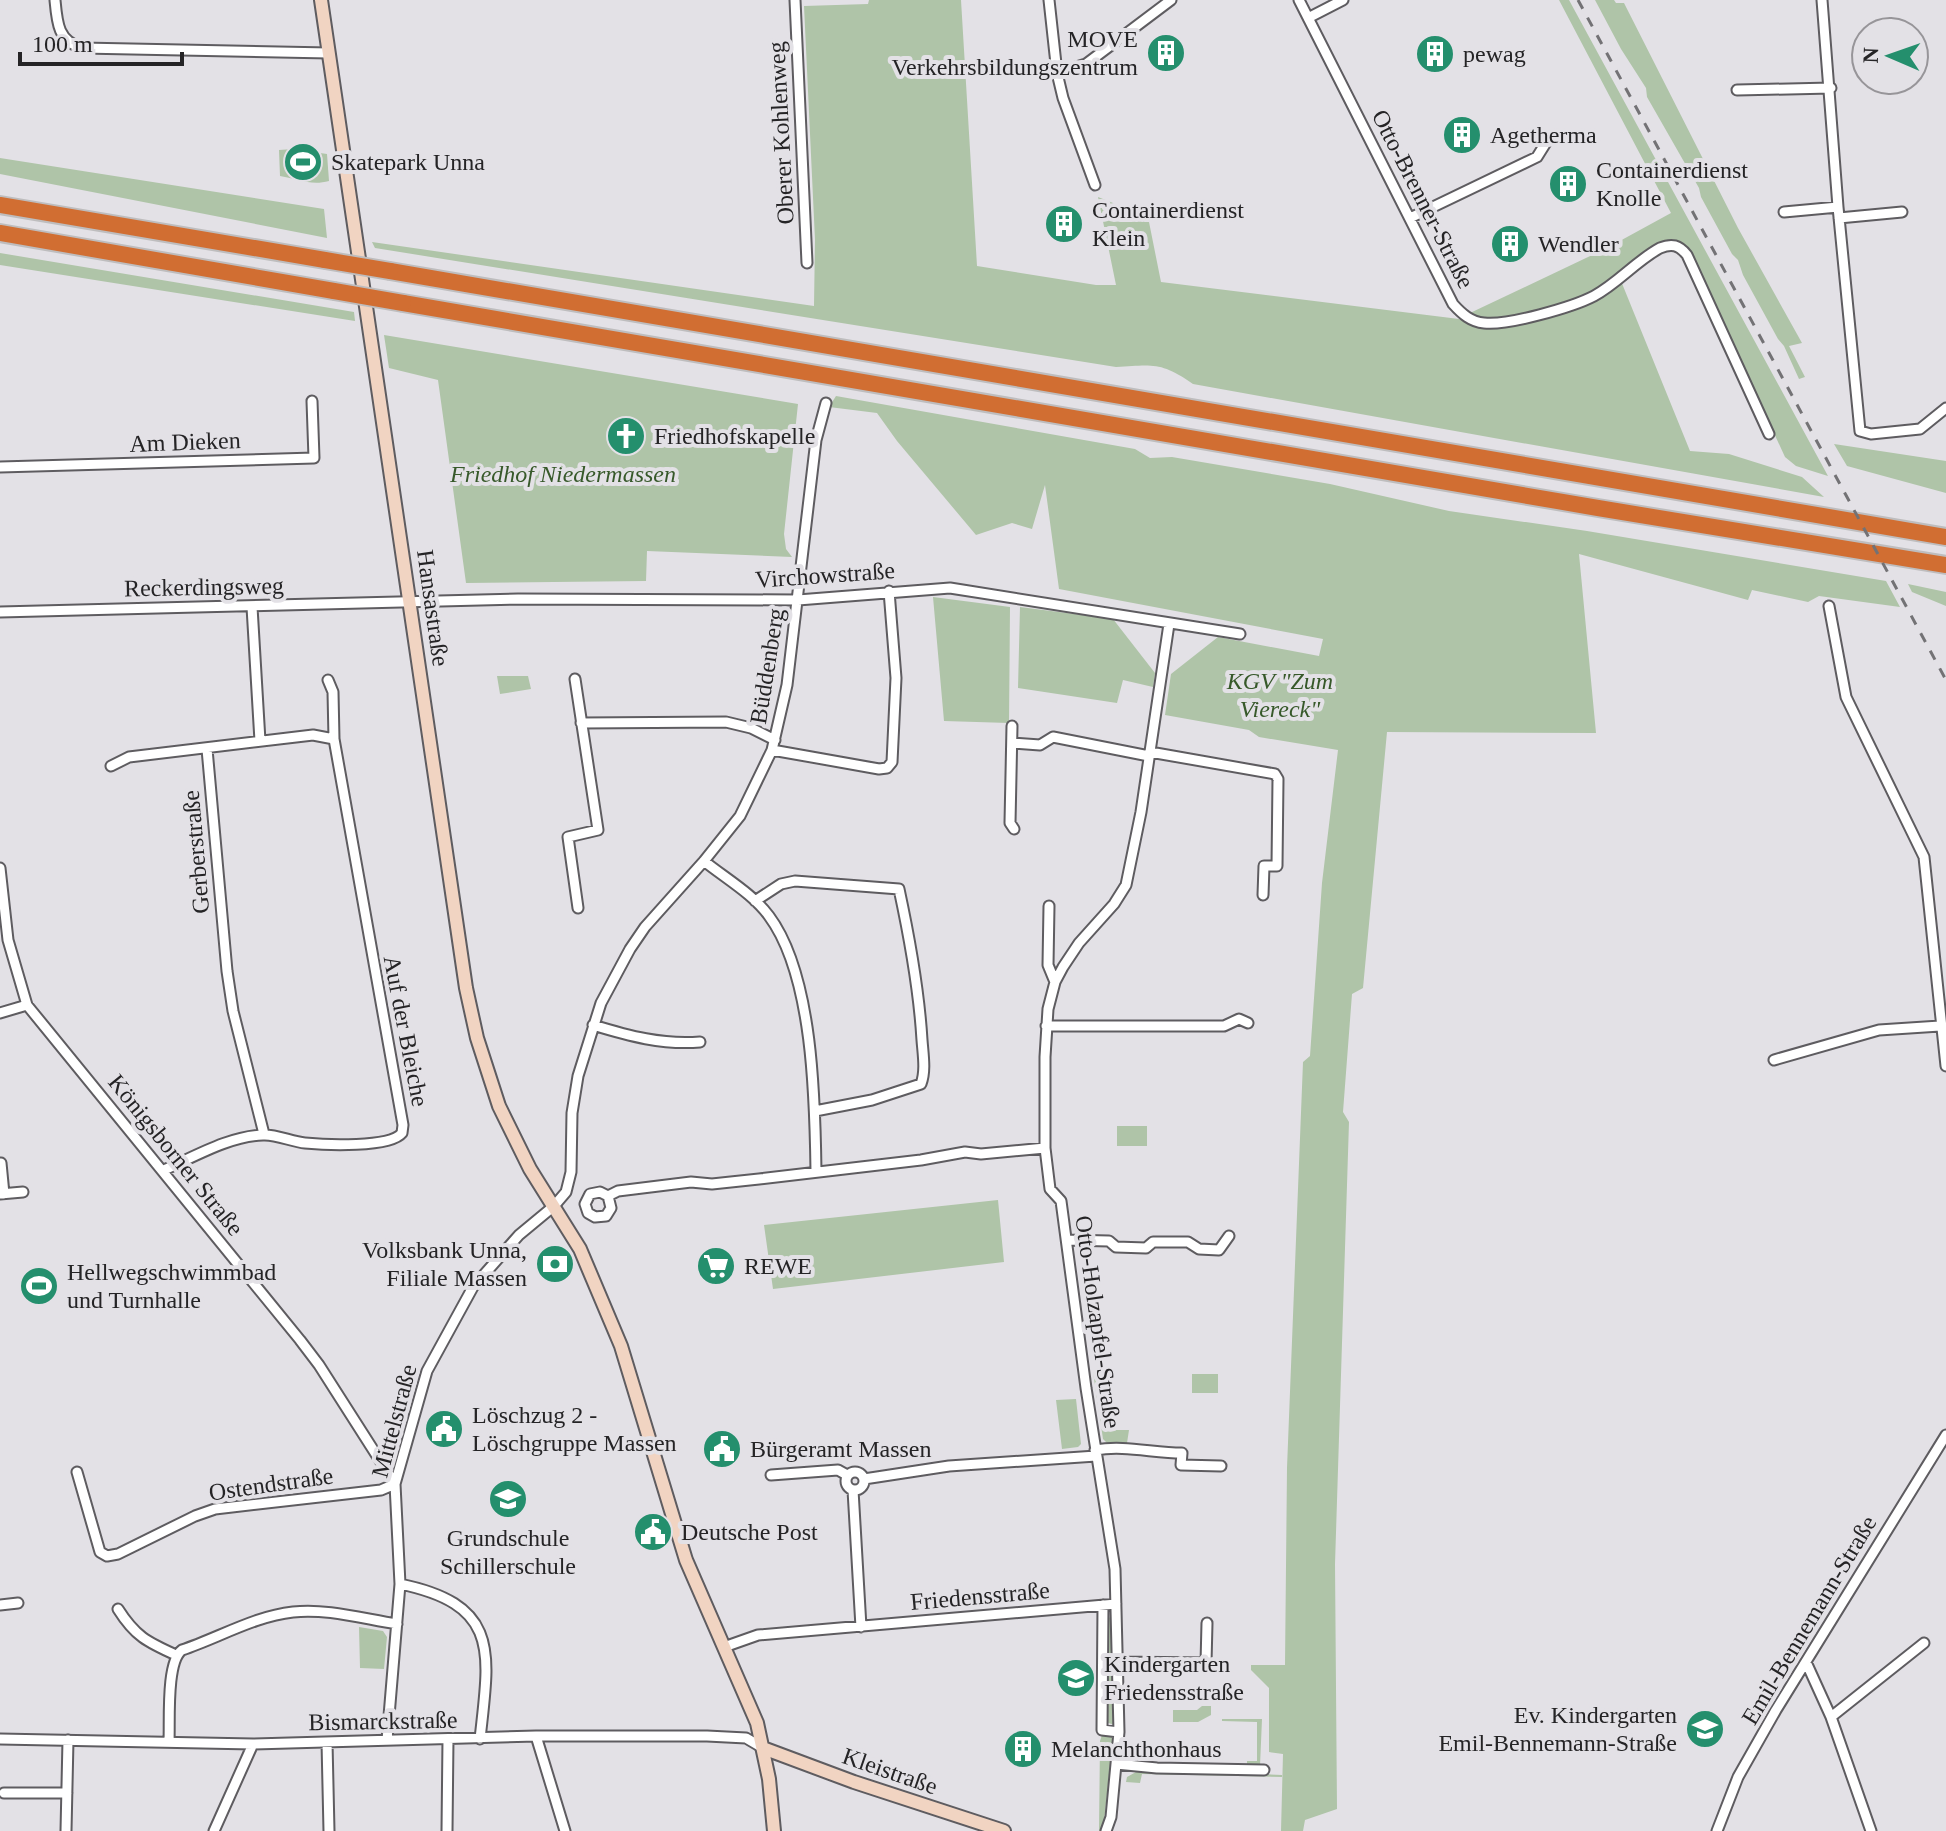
<svg xmlns="http://www.w3.org/2000/svg" width="1946" height="1831" font-family="'Times New Roman',serif">
	<style>
		.green { fill: #afc4a8 }
		.lines { fill: none; stroke-linecap: round; stroke-linejoin: round }
		.minor-casing { stroke: #5e5c60; stroke-width: 13 }
		.secondary-casing { stroke: #5e5c60; stroke-width: 16 }
		.motorway-casing { stroke: #bebdbe; stroke-width: 20 }
		.minor { stroke: #fff; stroke-width: 9 }
		.secondary { stroke: #f1d4c2; stroke-width: 12 }
		.motorway { stroke: #d16e32; stroke-width: 16 }
		.rail { stroke: #737275; stroke-width: 3; stroke-dasharray: 10 10; stroke-linecap: butt }
		.motorway-bridge-casing { stroke: #bebdbe; stroke-width: 20; stroke-linecap: butt }
		.motorway-bridge { stroke: #d16e32; stroke-width: 16 }
		.labels { text-anchor: middle; dominant-baseline: central; stroke-width: 8; stroke-linejoin: round; paint-order: stroke }
		.poi-label { font-size: 24px; fill: #252426; stroke: #e3e1e6; text-anchor: start }
		.street-label { font-size: 24px; fill: #252426; stroke: #e3e1e6 }
		.park-label { font-size: 24px; font-style: italic; fill: #37592a; stroke: #e3e1e6 }
	</style>
	<rect width="100%" height="100%" fill="#e3e1e6"/>
	<path class="green" d="M869,0h92l16,266 119,19h20l-18,-88 50,20 13,65 298,37c40,23 121,-21 162,-38l69,170 39,3 73,23 22,20 -631,-113c-32,-22 -39,-19 -77,-17l-741,-119 -3,-6 442,64 1,-66 -11,-234 64,-2z
		M1559,0h10l259,476 -32,-10 -11,-9 -86,-186c-5,-9 -10,-27 -21,-30 -22,-8 -71,45 -94,55 -23,11 -93,32 -114,17l137,-65 64,-35z
		M1595,0h19l2,3h8l114,225 64,115 -13,3 16,31 -6,2 -15,-33 -6,-7 -35,-64 -5,-15 -6,-6 -31,-57 -2,-9 -52,-91 -1,-9 -25,-39z
		M293,149l34,5 2,27c-18,5 -31,-2 -49,-5l-1,-26z
		M0,158l324,51 3,29 -327,-64z
		M0,253l354,59 1,9 -355,-56z
		M384,335l414,69 -14,130 2,15 6,8 -145,-6 -1,30 -180,2 -28,-203 -49,-12z
		M836,396l299,53 15,9 22,-1 158,27 119,27 138,20 299,50 14,26 -81,-11 -11,6 -56,-12 -4,10 -169,-46 17,179 -209,-1 -24,256 -11,6 -9,118 6,10 -14,442 2,245 -32,11 -2,11h-22l2,-77 -14,-2v-64l-18,-18v-5h34l2,-197 16,-406 7,-6 12,-173 16,-133 -79,-13 -10,-7 -84,-15 6,-41 47,-37 101,19 4,-17 -264,-50 -14,-104 -13,44 -20,-6 -36,12 -79,-94 -20,-28 -48,-6z
		M1834,444l112,17v32l-99,-27z
		M1908,584l38,8v14l-34,-14z
		M933,597l77,10 -1,116 -65,-2z
		M1020,607l93,12 42,54 -2,14 -30,-7 -6,23 -99,-15z
		M497,676h31l3,13 -31,5z
		M1117,1126h30v20h-30z
		M998,1200l6,62 -231,27 -9,-64z
		M1093,1372h6v19l4,1 -1,28 4,1v9h23l-2,13h-20l-4,-4z
		M1192,1374h26v19h-26z
		M1076,1399l5,45 -3,3 -16,2 -6,-49z
		M1109,1617l2,2 3,106 -8,-3z
		M359,1627l24,4 4,6 -3,32 -24,-1z
		M1202,1706h9v9l-13,7h-25v-12h24z
		M1222,1719h40l-2,47h-13v-5h10v-39l-35,-1z
		M1102,1735l11,2 -10,94h-4l1,-90z
		M1136,1769l146,6v2l-140,-3 -2,9 -14,-1 1,-5 9,-5z"/>
	<g class="lines">
		<defs>
			<path id="minor" d="M55,0c2,23 3,41 27,48l247,5
				M795,0l12,263
				M1049,0l8,73 6,25 32,87
				M1299,0l154,304c9,10 18,18 31,19 23,3 89,-16 110,-27 24,-13 42,-35 66,-48 12,-5 19,-3 27,7l82,179
				M1822,0l16,207 22,224 11,3 49,-5 26,-21
				M1308,18l35,-18
				M1057,73l29,-9 85,-64
				M1737,90l94,-2
				M1784,212l54,-5
				M1410,218l127,-61 10,-16
				M1839,218l63,-6
				M0,467l314,-9 -2,-57
				M1829,606l17,91 78,160 22,209
				M252,607l8,134
				M0,612l518,-13 280,1 152,-12 290,46
				M575,679l23,151 -30,7 10,71
				M328,680l5,12 1,47
				M581,723l145,-1 25,6 24,12
				M1012,726l-2,97 4,6
				M1012,743l28,2 13,-8 96,19
				M207,749l20,222 6,40 31,123
				M772,750l107,19 8,-1 5,-6 4,-84 -7,-87
				M1150,752l125,22 3,5 -1,87h-13l-1,29
				M111,766l18,-9 184,-22 21,4 69,386 -1,8c-12,15 -77,12 -97,10 -13,-1 -29,-9 -42,-8 -34,1 -69,22 -99,35
				M704,861c21,17 49,33 65,55 44,59 46,183 47,255
				M0,868l8,72 19,65 273,335 19,25 76,119
				M755,901l26,-17 14,-3 104,8c11,51 20,100 23,151 1,14 4,31 -1,44l-49,16 -57,11
				M1049,906l-1,59 7,17
				M0,1013l27,-8
				M593,1025c36,11 69,20 107,17
				M1046,1026h178l15,-7 9,4
				M1774,1060l105,-30 61,-4
				M1,1163l3,31
				M0,1194l23,-2
				M608,1196l-8,-4 -10,2 -5,10 3,9 7,4 11,-1 5,-8 -3,-12 10,-5 73,-9 21,2 47,-5 162,-19 44,-8 16,2 64,-6
				M1067,1240l42,1 7,6 30,1 7,-6h35l11,7 20,1 10,-14
				M1095,1450c30,-5 58,3 87,3l-1,12 40,1
				M846 1481a9 9 0 1 1 18 0a9 9 0 1 1-18 0Z
				M77,1472l23,80 7,4 11,-2 77,-38 20,-7 166,-19 14,-6
				M771,1475l67,-5 9,5
				M864,1479l85,-13 147,-10
				M853,1490l8,137
				M400,1584c102,21 89,70 80,155
				M0,1605l18,-2
				M1103,1605l-1,125 17,2
				M118,1609c17,27 29,33 58,46
				M724,1647l34,-12 358,-31
				M1119,1662l87,1 1,-40
				M1806,1662l25,55 40,114
				M1831,1717l93,-74
				M536,1736l29,95
				M0,1739l253,5 283,-8h171l39,2 17,10
				M387,1740l13,-156 -5,-100 32,-113 46,-84 46,-52 35,-29 12,-14 5,-20 1,-59 6,-37 23,-73 29,-54 15,-22 59,-66 36,-45 32,-66 15,-65 29,-245 10,-37
				M169,1741c1,-20 -3,-79 13,-91 36,-12 73,-34 111,-38 33,-4 71,7 104,12
				M327,1742l2,89
				M1116,1764l41,4 107,2
				M4,1793h63
				M66,1831l2,-91
				M214,1831l39,-87
				M447,1831l1,-92
				M1106,1831l5,-14 8,-85 -4,-163 -29,-181 -25,-187 -11,-12 -5,-41v-91l3,-48 7,-27 8,-15 16,-24 35,-39 12,-19 15,-73 28,-188
				M1717,1831l21,-54 38,-67 170,-275"/>
			<path id="secondary" d="M321,0l145,988 11,50 22,68 31,63 50,80 41,97 65,214 71,163 12,56 5,52
				M763,1748l91,34 150,49"/>
			<path id="motorway" d="M0,205l325,55
				M0,233l334,58
				M390,271l1556,266
				M403,303l1195,205 348,57"/>
		</defs>
		<use href="#minor" class="minor-casing"/>
		<use href="#secondary" class="secondary-casing"/>
		<use href="#motorway" class="motorway-casing"/>
		<use href="#minor" class="minor"/>
		<use href="#secondary" class="secondary"/>
		<use href="#motorway" class="motorway"/>
		<path class="rail" d="M1578,0l368,680"/>
		<defs>
			<path id="motorway-bridge" d="M325,260l65,11
				M334,291l69,12"/>
		</defs>
		<use href="#motorway-bridge" class="motorway-bridge-casing"/>
		<use href="#motorway-bridge" class="motorway-bridge"/>
	</g>
	<defs>
		<symbol id="building-disc" viewBox="-11 -11 22 22"><circle r="9.5" fill="#248f6d" stroke="#e3e1e6"/><path d="M-4-6H4V6H1V3H-1V6H-4ZM-2.5-4.3h1.7v1.8h-1.7ZM.8-4.3h1.7v1.8H.8ZM-2.5-1h1.7V.8h-1.7ZM.8-1h1.7V.8H.8Z" fill="#fff"/></symbol>
		<symbol id="stadium-disc" viewBox="-11 -11 22 22"><circle r="9.5" fill="#248f6d" stroke="#e3e1e6"/><path d="M0-5a6.5 5 0 1 0 0 10a6.5 5 0 1 0 0-10ZM-3.5-1.8h7v3.6h-7Z" fill="#fff"/></symbol>
		<symbol id="church-disc" viewBox="-11 -11 22 22"><circle r="9.5" fill="#248f6d" stroke="#e3e1e6"/><path d="M-1.2-6h2.4v3.5h3.3v2.4h-3.3V6h-2.4V-.1h-3.3v-2.4h3.3Z" fill="#fff"/></symbol>
		<symbol id="bank-disc" viewBox="-11 -11 22 22"><circle r="9.5" fill="#248f6d" stroke="#e3e1e6"/><path d="M-6-4H6V4H-6ZM0-2.3a2.3 2.3 0 1 0 0 4.6a2.3 2.3 0 1 0 0-4.6Z" fill="#fff"/></symbol>
		<symbol id="supermarket-disc" viewBox="-11 -11 22 22"><circle r="9.5" fill="#248f6d" stroke="#e3e1e6"/><path d="M-6-5.5h2.5l.6 2H6L4.5 2H-2.5L-4.4-4H-6ZM-1.5 3.2a1.3 1.3 0 1 0 .1 0ZM3 3.2a1.3 1.3 0 1 0 .1 0Z" fill="#fff"/></symbol>
		<symbol id="civic-disc" viewBox="-11 -11 22 22"><circle r="9.5" fill="#248f6d" stroke="#e3e1e6"/><path d="M-.6-6.5H3V-4.5H.6V-3L4-1V1h2V6H-6V1h2V-1L-.6-3ZM-1.2 2.5V6h2.4V2.5Z" fill="#fff"/></symbol>
		<symbol id="school-disc" viewBox="-11 -11 22 22"><circle r="9.5" fill="#248f6d" stroke="#e3e1e6"/><path d="M0-5L7-2L0 1L-7-2ZM-4 1L0 2.5L4 1V4Q0 6-4 4Z" fill="#fff"/></symbol>
	</defs>
	<g fill-rule="evenodd">
		<use href="#building-disc" x="1144" y="31" width="44" height="44"/>
		<use href="#building-disc" x="1413" y="32" width="44" height="44"/>
		<use href="#building-disc" x="1440" y="113" width="44" height="44"/>
		<use href="#stadium-disc" x="281" y="140" width="44" height="44"/>
		<use href="#building-disc" x="1546" y="162" width="44" height="44"/>
		<use href="#building-disc" x="1042" y="202" width="44" height="44"/>
		<use href="#building-disc" x="1488" y="222" width="44" height="44"/>
		<use href="#church-disc" x="604" y="414" width="44" height="44"/>
		<use href="#bank-disc" x="533" y="1242" width="44" height="44"/>
		<use href="#supermarket-disc" x="694" y="1244" width="44" height="44"/>
		<use href="#stadium-disc" x="17" y="1264" width="44" height="44"/>
		<use href="#civic-disc" x="422" y="1407" width="44" height="44"/>
		<use href="#civic-disc" x="700" y="1427" width="44" height="44"/>
		<use href="#school-disc" x="486" y="1477" width="44" height="44"/>
		<use href="#civic-disc" x="631" y="1510" width="44" height="44"/>
		<use href="#school-disc" x="1054" y="1656" width="44" height="44"/>
		<use href="#school-disc" x="1683" y="1707" width="44" height="44"/>
		<use href="#building-disc" x="1001" y="1727" width="44" height="44"/>
	</g>
	<g class="labels">
		<g class="poi-label">
			<text x="1138" y="39" text-anchor="end">MOVE<tspan x="1138" dy="28">Verkehrsbildungszentrum</tspan></text>
			<text x="1463" y="54">pewag</text>
			<text x="1490" y="135">Agetherma</text>
			<text x="331" y="162">Skatepark Unna</text>
			<text x="1596" y="170">Containerdienst<tspan x="1596" dy="28">Knolle</tspan></text>
			<text x="1092" y="210">Containerdienst<tspan x="1092" dy="28">Klein</tspan></text>
			<text x="1538" y="244">Wendler</text>
			<text x="654" y="436">Friedhofskapelle</text>
			<text x="527" y="1250" text-anchor="end">Volksbank Unna,<tspan x="527" dy="28">Filiale Massen</tspan></text>
			<text x="744" y="1266">REWE</text>
			<text x="67" y="1272">Hellwegschwimmbad<tspan x="67" dy="28">und Turnhalle</tspan></text>
			<text x="472" y="1415">Löschzug 2 -<tspan x="472" dy="28">Löschgruppe Massen</tspan></text>
			<text x="750" y="1449">Bürgeramt Massen</text>
			<text x="681" y="1532">Deutsche Post</text>
			<text x="508" y="1538" text-anchor="middle">Grundschule<tspan x="508" dy="28">Schillerschule</tspan></text>
			<text x="1104" y="1664">Kindergarten<tspan x="1104" dy="28">Friedensstraße</tspan></text>
			<text x="1677" y="1715" text-anchor="end">Ev. Kindergarten<tspan x="1677" dy="28">Emil-Bennemann-Straße</tspan></text>
			<text x="1051" y="1749">Melanchthonhaus</text>
		</g>
		<g class="street-label">
			<text transform="translate(781 133) rotate(-93)">Oberer Kohlenweg</text>
			<text transform="translate(1423 199) rotate(63)">Otto-Brenner-Straße</text>
			<text transform="translate(185 442) rotate(-2)">Am Dieken</text>
			<text transform="translate(825 575) rotate(-4)">Virchowstraße</text>
			<text transform="translate(204 587) rotate(-1)">Reckerdingsweg</text>
			<text transform="translate(433 608) rotate(82)">Hansastraße</text>
			<text transform="translate(767 666) rotate(-81)">Büddenberg</text>
			<text transform="translate(196 852) rotate(-95)">Gerberstraße</text>
			<text transform="translate(406 1031) rotate(79)">Auf der Bleiche</text>
			<text transform="translate(176 1155) rotate(51)">Königsborner Straße</text>
			<text transform="translate(1098 1322) rotate(82)">Otto-Holzapfel-Straße</text>
			<text transform="translate(394 1421) rotate(-75)">Mittelstraße</text>
			<text transform="translate(271 1484) rotate(-8)">Ostendstraße</text>
			<text transform="translate(980 1596) rotate(-5)">Friedensstraße</text>
			<text transform="translate(1809 1620) rotate(-59)">Emil-Bennemann-Straße</text>
			<text transform="translate(383 1721) rotate(-1)">Bismarckstraße</text>
			<text transform="translate(890 1771) rotate(19)">Kleistraße</text>
		</g>
		<g class="park-label">
			<text x="563" y="474">Friedhof Niedermassen</text>
			<text x="1280" y="681">KGV "Zum<tspan x="1280" dy="28">Viereck"</tspan></text>
		</g>
	</g>
	<g transform="translate(1890 56) rotate(272)"><circle r="38" fill="#e3e1e6" stroke="#979599" stroke-width="2"/>
	<path d="M0-6L14 30L0 20L-14 30Z" fill="#248f6d"/>
	<text y="-12" font-size="22" font-weight="bold" text-anchor="middle" fill="#252426">N</text>
	</g>
	<path d="M20 52v12h162v-12" fill="none" stroke="#252426" stroke-width="4"/>
	<text x="32" y="52" font-size="24" fill="#252426" stroke="#e3e1e6" stroke-width="6" paint-order="stroke">100 m</text>
</svg>
